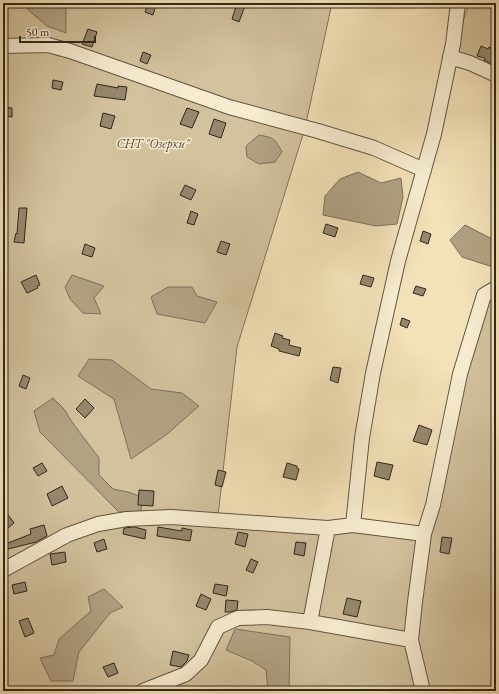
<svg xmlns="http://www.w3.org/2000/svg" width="499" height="694" font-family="'EB Garamond',serif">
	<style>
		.green { fill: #d2c29d; stroke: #81755e }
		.water { fill: #b1a283; stroke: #7d715b }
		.building { fill: #95886e; stroke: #30281e }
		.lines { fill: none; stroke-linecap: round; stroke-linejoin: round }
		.minor-casing { stroke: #615644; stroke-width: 16 }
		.minor { stroke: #f7ecd0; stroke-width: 14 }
		.labels { text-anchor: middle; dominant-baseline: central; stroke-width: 3; stroke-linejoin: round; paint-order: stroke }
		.park-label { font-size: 13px; font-style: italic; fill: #584e3e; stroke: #f7ecd0 }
	</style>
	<rect width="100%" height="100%" fill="#f3e1b7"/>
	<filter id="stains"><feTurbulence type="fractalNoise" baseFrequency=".005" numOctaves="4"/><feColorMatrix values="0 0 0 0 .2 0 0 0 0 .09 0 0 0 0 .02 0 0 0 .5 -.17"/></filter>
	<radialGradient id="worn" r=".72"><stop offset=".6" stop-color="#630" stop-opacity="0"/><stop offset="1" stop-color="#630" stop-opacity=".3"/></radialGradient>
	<path class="green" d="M3,3h329l-27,125 -68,219 -20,178 207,9 62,-234 10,-2v393h-493z
		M469,3h27v79l-45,-22z"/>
	<path class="water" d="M42,3h24v30l-19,-7 -20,-17z
		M259,135c15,3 16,3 23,17l-7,10 -16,2 -12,-7 -1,-11z
		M358,172l23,11 20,-5 2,19 -6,27 -21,2 -53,-11 2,-19 15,-17z
		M465,225l31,16v27l-34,-11 -12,-17z
		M72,275l32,11 -10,12 7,16 -18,-1 -13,-14 -5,-12z
		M168,287h24l5,9 20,6 -12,21 -48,-9 -6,-17z
		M89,359l23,1 39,29 31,4 17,13 -33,29 -35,24 -17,-60 -36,-23z
		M53,398l11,11 8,13 27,36v17l14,14 15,3 14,5 -1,15h-22l-79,-80 -6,-21z
		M104,589l19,18 -13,6 -31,39 -6,29h-22l-11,-23 14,-3 5,-16 32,-28 -3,-14z
		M235,629l55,8 -1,54h-21l-2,-21 -14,-9 -26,-11z"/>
	<path class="building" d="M148,3l8,2 -3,10 -8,-3z
		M237,3h9l-7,19 -7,-3z
		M88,29l9,3 -5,15 -10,-3z
		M481,46l7,3 1,-2 7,3v16l-12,-6 1,-2 -8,-2z
		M143,52l8,3 -4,9 -7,-3z
		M53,80l10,2 -2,8 -9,-2z
		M97,84l21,4v-2l9,1 -2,13 -31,-4z
		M3,107l9,1v9l-9,-1z
		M187,108l12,4 -7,16 -12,-4z
		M103,113l12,3 -4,13 -11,-3z
		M214,119l12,4 -5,15 -12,-4z
		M185,185l11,5 -5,10 -11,-5z
		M19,208h8l-3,35 -10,-1 2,-9 1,1z
		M191,211l7,3 -4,11 -7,-2z
		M326,224l12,4 -3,9 -12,-4z
		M423,231l8,3 -3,10 -8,-3z
		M221,241l9,3 -4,11 -9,-3z
		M85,244l10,4 -3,9 -10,-3z
		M36,275l4,10 -3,1 1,2 -11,5 -6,-11z
		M363,275l11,3 -3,9 -11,-3z
		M416,286l10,3 -3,7 -10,-3z
		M402,318l8,3 -3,7 -7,-3z
		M275,333l8,3 -1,2 8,2 -1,5 12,3 -2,8 -20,-5v-2l-8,-3z
		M333,367l8,1 -3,15 -8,-3z
		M23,375l7,3 -4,11 -7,-3z
		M85,399l9,9 -9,10 -9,-9z
		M419,425l13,5 -5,15 -14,-4z
		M377,462l16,3 -4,15 -15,-4z
		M42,463l5,8 -9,5 -5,-8z
		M287,463l10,3v2l2,1 -3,11 -13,-3z
		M218,470l8,2 -4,15 -7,-2z
		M62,486l6,12 -16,8 -5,-12z
		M139,490l15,1 -1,15 -15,-1z
		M3,508l11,15 -11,9z
		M44,525l3,11 -11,6 -32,8 -1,-5 28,-11 -1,-5z
		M134,527l12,3 -1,9 -22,-5 1,-6z
		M158,527l24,4v-3l10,2 -2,11 -33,-5z
		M238,532l10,2 -3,13 -10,-3z
		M442,537l10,1 -3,16 -9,-2z
		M104,539l3,10 -10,3 -3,-9z
		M296,542l10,1 -2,13 -10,-2z
		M65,552l1,10 -14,3 -2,-11z
		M251,559l7,3 -5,11 -7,-3z
		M25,582l2,9 -13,3 -2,-9z
		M215,584l13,2 -2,10 -13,-3z
		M201,594l10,5 -5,11 -10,-4z
		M347,598l14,3 -4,16 -14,-3z
		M226,600l12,1 -1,9 -7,2h-5z
		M28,618l6,15 -9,4 -6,-16z
		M173,651l16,4 -2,6 -6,6 -11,-2z
		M114,663l4,10 -10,4 -5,-10z"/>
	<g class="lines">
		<defs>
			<path id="minor" d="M3,46l45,-1 22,6 159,56 89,24 56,17 50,22
				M450,57l20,6 26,12
				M424,534l9,-29 27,-131 24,-79 12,-7
				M3,570l64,-35 31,-11 29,-5 44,-2 157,11 25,-3
				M310,622l18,-94
				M143,691l43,-17 15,-14 17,-33 20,-9 29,-1 43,5 101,18
				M423,691l-12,-51 4,-38 9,-68 -71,-9 9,-87 11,-65 25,-112 36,-127 19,-90 5,-41"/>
		</defs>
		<use href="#minor" class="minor-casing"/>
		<use href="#minor" class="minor"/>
	</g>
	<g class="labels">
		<g class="park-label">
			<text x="153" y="143">СНТ "Озерки"</text>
		</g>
	</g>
	<rect width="499" height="694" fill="none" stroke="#f3e1b7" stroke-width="16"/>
	<rect x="4" y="4" width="491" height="686" fill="none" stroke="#30281e" stroke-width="2"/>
	<rect x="8" y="8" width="483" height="678" fill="none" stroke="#30281e"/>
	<path d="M20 36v6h75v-6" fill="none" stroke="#30281e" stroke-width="2"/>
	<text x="26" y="36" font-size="12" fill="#30281e" stroke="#f7ecd0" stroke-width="3" paint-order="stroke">50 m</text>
	<rect width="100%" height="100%" filter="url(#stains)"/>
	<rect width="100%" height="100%" fill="url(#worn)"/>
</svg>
